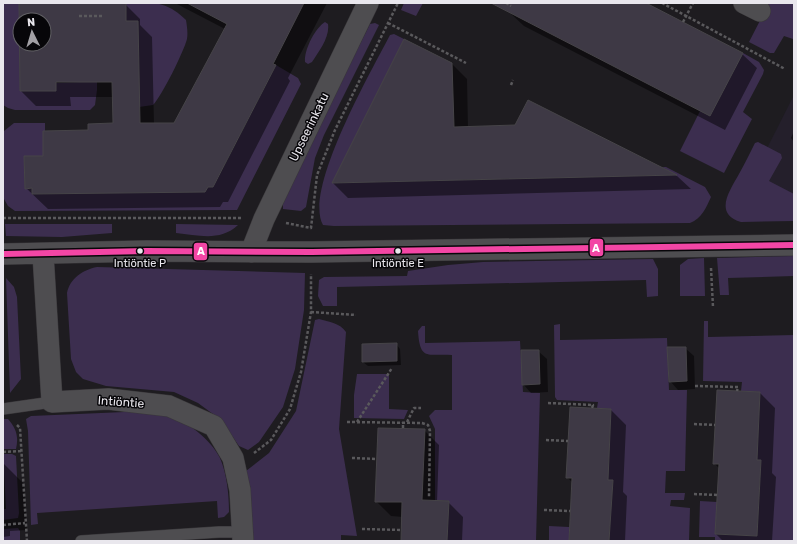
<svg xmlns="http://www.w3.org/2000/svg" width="797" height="544" font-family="Rubik,sans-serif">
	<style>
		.built { fill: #241f2b }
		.green { fill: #3c2e4f }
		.shadow { fill: #0007 }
		.building { fill: #3e3945; stroke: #464448; fill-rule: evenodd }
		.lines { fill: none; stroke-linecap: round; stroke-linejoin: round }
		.lane-casing { stroke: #39373a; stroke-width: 12 }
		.street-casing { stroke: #39373a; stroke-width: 22 }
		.path { stroke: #5a595c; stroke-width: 2.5; stroke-dasharray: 3 2; stroke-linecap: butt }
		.lane { stroke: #4e4d50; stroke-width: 11 }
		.street { stroke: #4e4d50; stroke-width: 21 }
		.bus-1-casing { stroke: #070609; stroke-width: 9 }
		.bus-1 { stroke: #f346a5; stroke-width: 6 }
		.bus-dot { fill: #e9e7ed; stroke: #070609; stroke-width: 1.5 }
		.labels { text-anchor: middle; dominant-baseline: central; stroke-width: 3; stroke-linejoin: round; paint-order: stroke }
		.bus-label { font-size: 11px; fill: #e9e7ed; stroke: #070609 }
		.street-label { font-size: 12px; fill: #e9e7ed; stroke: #070609 }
		.line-badge { stroke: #070609; stroke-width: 1.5 }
		.badge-label { font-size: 11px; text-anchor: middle; font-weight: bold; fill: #fff }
	</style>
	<rect width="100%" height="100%" fill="#1e1c20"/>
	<path class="built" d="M794,95v117l-47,-24z"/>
	<path class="green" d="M3,3h16l1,88h36v-8l23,-1v-6l18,-51v65l-2,15 -5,5h-75l-7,-2 -5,-3z
		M126,3c27,0 39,-3 60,17 1,6 2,13 1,19 -3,12 -25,57 -34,66l-21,3 6,-87h-12z
		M404,3h19l-7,13 -15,-6z
		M769,3h25v34l-1,2 -9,-3 -10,17h-4l-21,-11z
		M325,22l3,2c2,13 -9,27 -16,38l-4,2 -3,-2c-1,-12 10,-34 20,-40z
		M375,23l4,2 -55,110 -9,23 -9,49 -5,4 -18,-2v-6l10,-27 77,-152z
		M394,34l10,5 -72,144 344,-8 -14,-8h4l39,20 6,10c-5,11 -9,21 -21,26l-356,3 -11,-1c-20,-35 49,-155 67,-190z
		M743,53l16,9 5,8 -1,4 -20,38 9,7 -28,54 -44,-22 20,-40z
		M276,65l22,13 3,6 -64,126 -222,1 -7,-5 -4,-7v-68l10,-8h31v8h-2v25h-19l1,33 7,-1 1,6 164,-2 16,-14 4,2z
		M758,142l23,12 1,4 -13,23 25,13v27l-53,1c-28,-8 -11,-32 -2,-48 6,-11 11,-21 16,-31z
		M5,224h107v9l-50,4 -56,-1z
		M176,224l62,1c-18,17 -40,10 -62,8z
		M794,256v20l-66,2 1,17h-9l-3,-37z
		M704,258l1,38h-25v-31l8,-6z
		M653,259l5,10v27l-11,1 -1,-17 -309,7v19h-14l-5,-10 1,-16 5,-3 83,-1 1,-5 40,-6 35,-3z
		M97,267l208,6 -1,37 -9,59 -12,38 -24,35 -11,8 -9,-4 -18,-26 -23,-17 -24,-11 -68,-6 -23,-7 -7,-7 -5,-13 -4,-66c3,-15 16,-23 30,-26z
		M6,278l8,9 3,10 4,82 -11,14z
		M319,319c10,3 21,4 27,13l-7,97 18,107 -16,-1v6h-92l-3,-70 23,-18 27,-42 19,-91z
		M704,321h4v16l86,-2v206h-79v-4h-16l1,-36 17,1 -2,32 42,2 4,-75 -4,-1 3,-68 -19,-1 1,-9 -39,-1z
		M560,324v16l107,-2 2,52h18l-2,81h-19l-1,22h20l-1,7h-13l-1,6 20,2 -1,33h-80l4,-61h-5l3,-71 -14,-1 1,-6 -41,-2 -2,-3 -1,-72z
		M422,326h3v17l95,-2 3,51 17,1 -4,148h-89l2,-40 -14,-1v-71l-6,-13 6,-6h17v-55c-24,-2 -32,7 -34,-24z
		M357,374h32v35l19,1 -4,9 -50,-1v-23z
		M148,411c7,1 14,2 21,4 18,6 42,25 51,43 7,16 9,37 9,54l-5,5 -6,1 -1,-17 -180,12 1,11 -7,1 -3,-94 -2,-12 5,-3z
		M3,419h5c8,9 11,17 8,30h-13z
		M3,454h9l4,2 3,57 -1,5 -15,2v-11h3z
		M549,526l20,1v14h-20z
		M18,528l2,3v10h-17v-12z"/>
	<path class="shadow" d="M20,3l105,1 15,15v6l12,12 2,87h21l50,-95 -50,-26h152l-39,75 2,3 -62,121h-5l-3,5 -172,2 -22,-21 18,-31 45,-26 25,-7 -1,-27h-43l1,9h-35l-15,-15 -1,-47h24v-24h-24z
		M514,3h130l98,51 15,14 -32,62 -201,-104 -15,-14z
		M404,40l47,23 16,16 1,49 48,-2 13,-25 148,75 14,13 -343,9 -15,-15z
		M794,131v11l-3,-4z
		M396,344l4,5 1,16 -33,1 -5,-4z
		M685,348l9,8 1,33 -17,1 -8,-9z
		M538,351l9,8 1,33 -17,1 -8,-9z
		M760,393l15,15 -3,65 4,4 -4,64h-49l-7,-7 4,-65 -6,-6z
		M571,408l40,2 15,15 -3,67 4,4 -2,45h-55l3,-58 -6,-6z
		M424,430l15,15 -2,57h11l15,15 -1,24h-60l1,-24 -12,-1 -15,-15z
		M3,463l21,21 3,46 -17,1v5l-7,1z"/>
	<path class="building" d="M19,3h107v18h12l2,102h34l53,-99 -40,-21h117l-31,61 3,1 -63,122h-5l-3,5 -173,2v-6l-7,1 -1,-33h19v-25l45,-1v-6l25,-1 -1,-41h-56v9h-36zM20,20h24v24h-24z
		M491,3h155l97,50 -33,63z
		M404,39l48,24 2,64 61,-2 13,-25 149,75 -345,8z
		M397,343v18l-35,1v-18z
		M667,347h19l1,34 -18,1z
		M521,350h18l1,34 -18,1z
		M717,390l43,2 -3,68h4l-4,76 -42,-2 4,-70h-6z
		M570,407l41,2 -3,71h5l-4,61h-40l3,-63h-6z
		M378,428l47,1 -3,71 27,1 -2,40h-46l1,-39h-27z"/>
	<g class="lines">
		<defs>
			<path id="lane" d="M3,409l49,-7
				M81,541l138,-9h24"/>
			<path id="street" d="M744,3l16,8
				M251,252l13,-33 104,-216
				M3,254l144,-3 165,1 482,-7
				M43,254l9,148 56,-3 61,7 45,20 19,32 7,32 3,51"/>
		</defs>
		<use href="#lane" class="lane-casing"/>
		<use href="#street" class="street-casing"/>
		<path class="path" d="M506,3l5,3
			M662,3l123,66
			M79,16h24
			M683,22l10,-19
			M388,23l78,40
			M511,85l2,-5
			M3,218h238
			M286,223l25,5 6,-53 18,-45 63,-127
			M711,268l2,39
			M311,312l45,3
			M695,386l43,1 -1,4
			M548,403l45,2 -1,3
			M347,422l75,1 6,2 2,6 -1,66
			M357,422l35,-54
			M407,422l7,-14h7
			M694,424l21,1
			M17,425l3,3 7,113
			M403,428v-6
			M546,440l22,1
			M3,452l19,-1
			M254,453l17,-13 19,-31 11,-37 10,-60v-38
			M352,458l25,1
			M694,494l23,1
			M544,510l26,1
			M3,525l22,-2
			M362,529l40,1"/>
		<use href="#lane" class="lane"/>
		<use href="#street" class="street"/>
		<defs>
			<path id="bus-1" d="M3,254l144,-3 165,1 482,-7"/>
		</defs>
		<use href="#bus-1" class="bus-1-casing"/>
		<use href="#bus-1" class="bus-1"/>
	</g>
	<g class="bus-dot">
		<circle cx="140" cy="251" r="3.5"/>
		<circle cx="398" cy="251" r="3.5"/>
	</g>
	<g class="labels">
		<g class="bus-label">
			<text x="140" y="263">Intiöntie P</text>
			<text x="398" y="263">Intiöntie E</text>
		</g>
		<g class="street-label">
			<text transform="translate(309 127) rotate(-64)">Upseerinkatu</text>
			<text transform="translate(121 402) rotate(4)">Intiöntie</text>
		</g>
	</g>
	<g class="line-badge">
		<rect x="589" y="238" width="15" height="19" rx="4" fill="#f346a5"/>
		<rect x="193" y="242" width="15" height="19" rx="4" fill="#f346a5"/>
	</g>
	<g class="badge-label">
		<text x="596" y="252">A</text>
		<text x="201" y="255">A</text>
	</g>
	<rect width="797" height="544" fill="none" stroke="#e9e7ed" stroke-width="8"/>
	<g transform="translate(32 32) rotate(355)"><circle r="19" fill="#070609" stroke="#616064"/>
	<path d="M0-3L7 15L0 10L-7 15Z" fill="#a2a0a5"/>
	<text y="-6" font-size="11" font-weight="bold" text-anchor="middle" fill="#e9e7ed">N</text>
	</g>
</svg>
